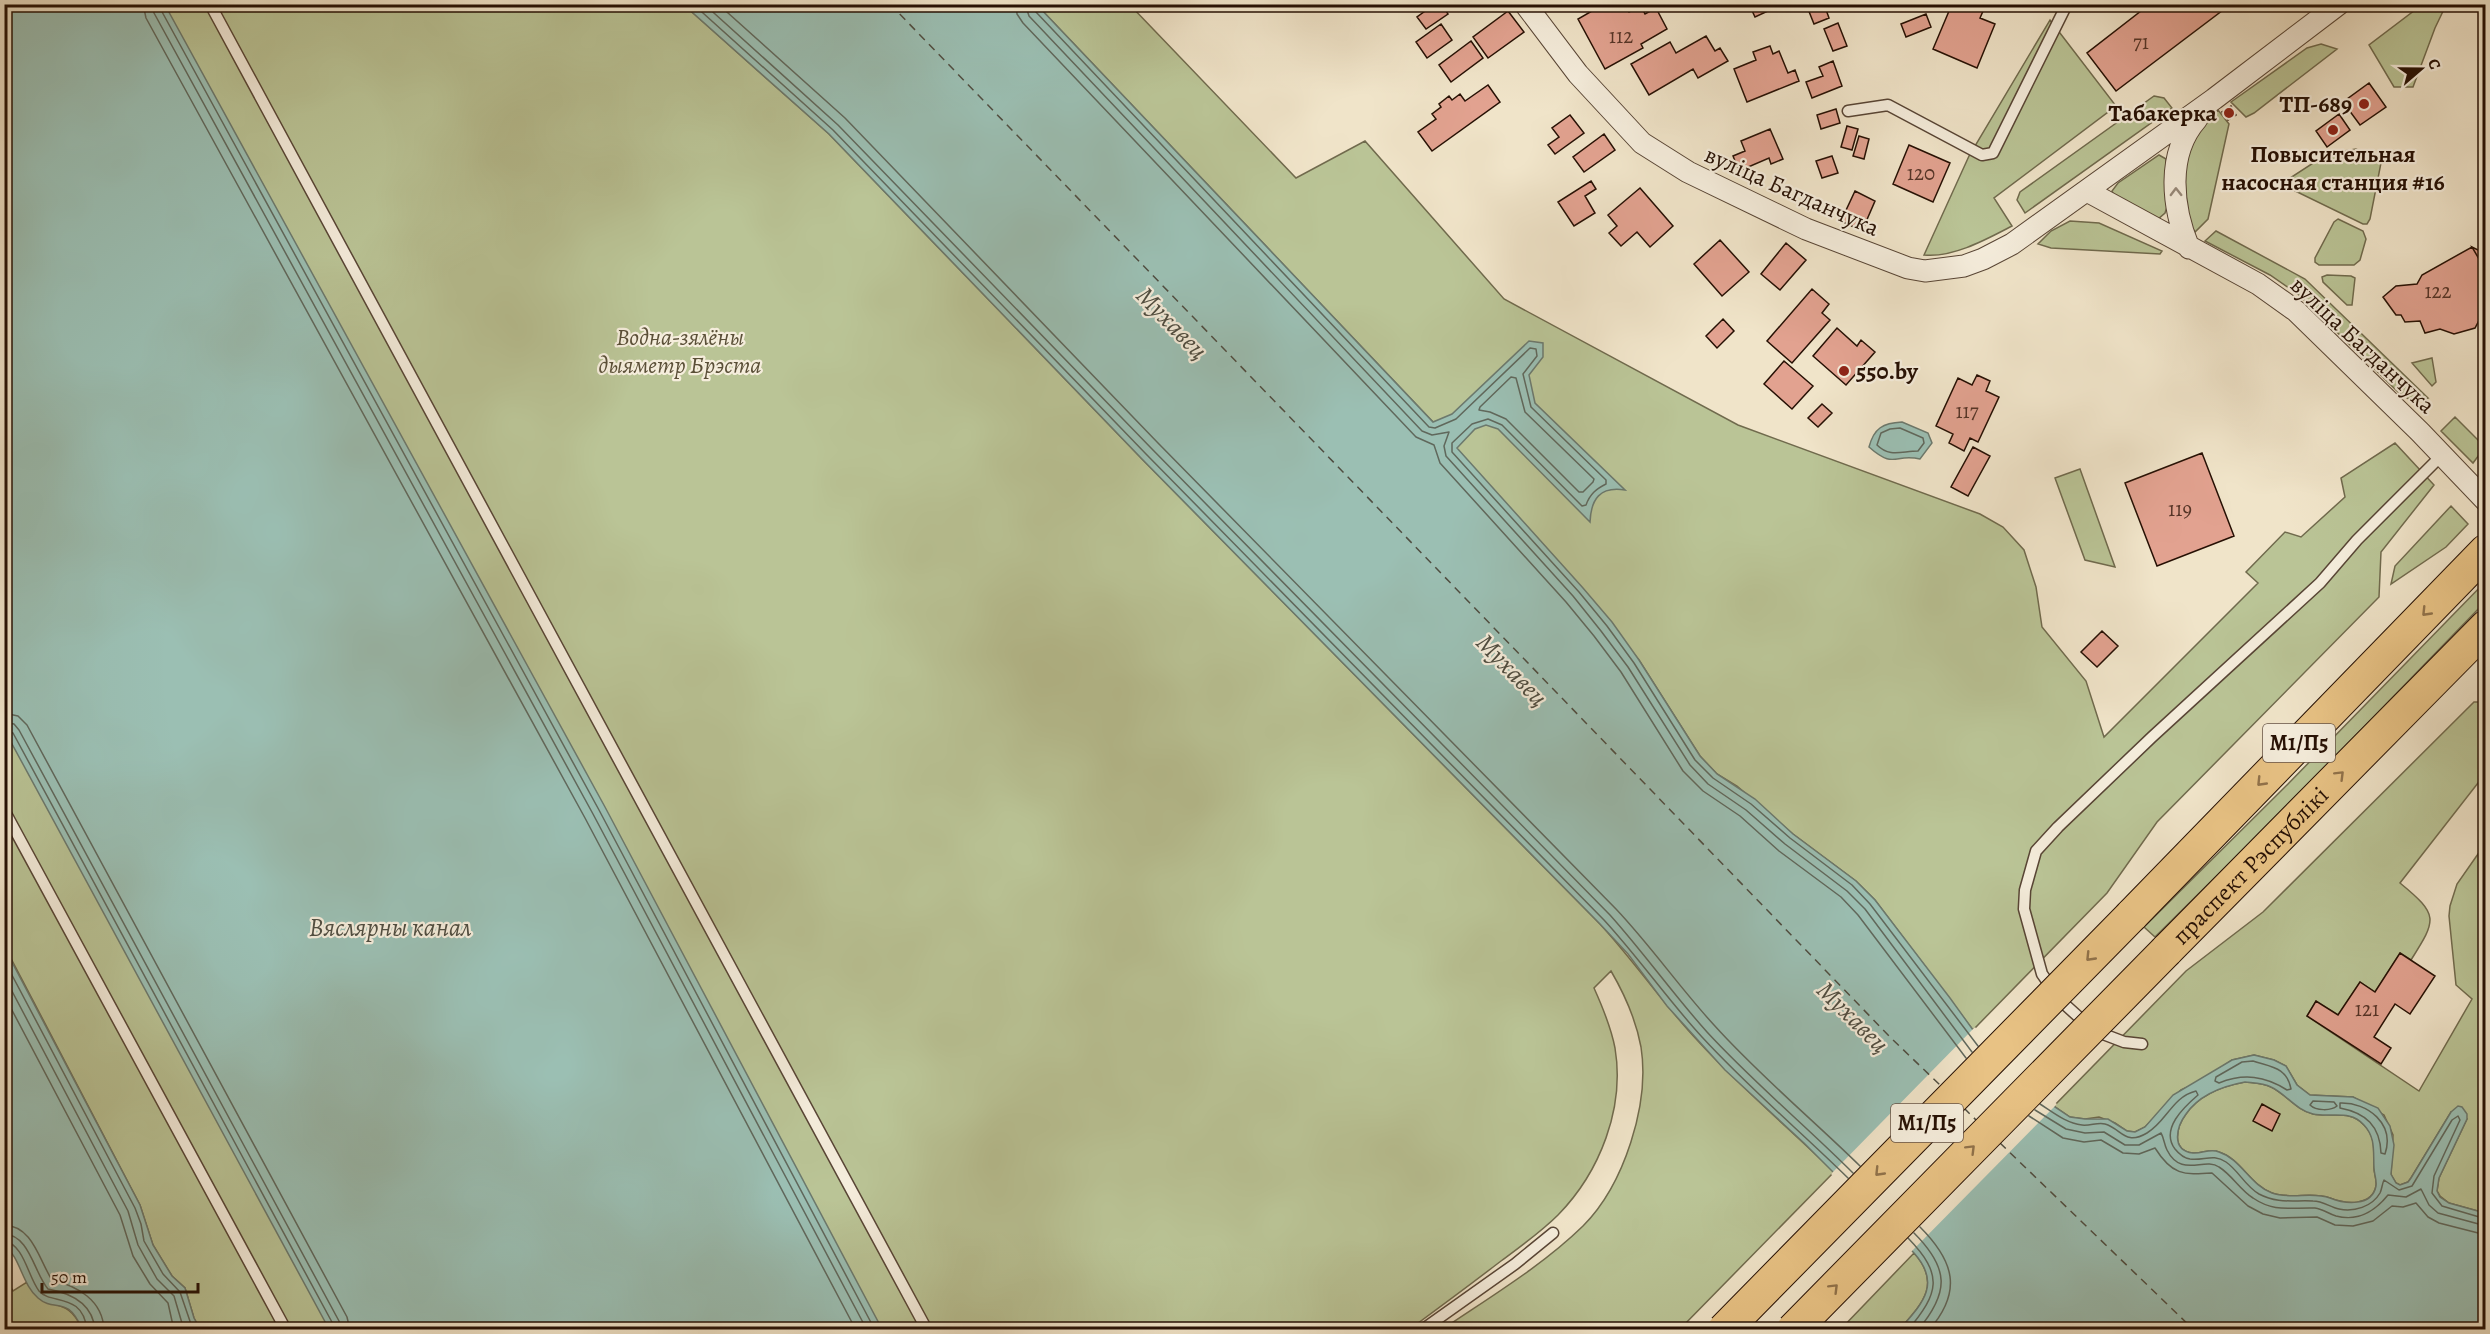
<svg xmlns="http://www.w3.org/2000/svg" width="2490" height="1334" font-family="Alegreya,serif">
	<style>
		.green { fill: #bac496; stroke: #706a4d; stroke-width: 1.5 }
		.water { fill: #9bbfb3; stroke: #6c796d; stroke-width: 1.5; fill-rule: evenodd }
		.pier { fill: #f0e4c9 }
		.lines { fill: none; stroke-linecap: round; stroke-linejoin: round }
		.shore { stroke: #60685c; stroke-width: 1.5 }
		.ferry { stroke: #4f4d41; stroke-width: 1.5; stroke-dasharray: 8 6; stroke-linecap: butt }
		.building { fill: #e2a290; stroke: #261004; stroke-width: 1.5 }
		.service-casing { stroke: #584535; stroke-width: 13 }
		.minor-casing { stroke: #584535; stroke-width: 23 }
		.trunk-casing { stroke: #261004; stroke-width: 35 }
		.service { stroke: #f5eddc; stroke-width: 10 }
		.minor { stroke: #f5eddc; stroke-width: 21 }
		.trunk { stroke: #e8c284; stroke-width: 33 }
		.trunk-bridge-casing { stroke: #261004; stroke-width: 35; stroke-linecap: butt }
		.trunk-bridge { stroke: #e8c284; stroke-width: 33 }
		.oneway { stroke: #988a7b }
		.oneway2 { stroke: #91724a }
		.poi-dot { fill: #8f2418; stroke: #f5eddc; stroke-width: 2 }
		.labels { text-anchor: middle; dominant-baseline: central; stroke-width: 4.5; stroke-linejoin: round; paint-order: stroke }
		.number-label { font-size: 21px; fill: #553427 }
		.shield { fill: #f5eddc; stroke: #645245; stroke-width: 1.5 }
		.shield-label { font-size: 22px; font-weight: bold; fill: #261004 }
		.poi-label { font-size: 24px; font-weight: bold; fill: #261004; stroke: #f5eddc; text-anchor: end }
		.street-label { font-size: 24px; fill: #261004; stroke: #f5eddc }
		.park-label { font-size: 24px; font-style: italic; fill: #5a4f37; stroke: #f5eddc }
		.water-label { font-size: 26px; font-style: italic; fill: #4f4d41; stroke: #f5eddc }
	</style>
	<rect width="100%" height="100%" fill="#f0e4c9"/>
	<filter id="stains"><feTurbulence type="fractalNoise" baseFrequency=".00333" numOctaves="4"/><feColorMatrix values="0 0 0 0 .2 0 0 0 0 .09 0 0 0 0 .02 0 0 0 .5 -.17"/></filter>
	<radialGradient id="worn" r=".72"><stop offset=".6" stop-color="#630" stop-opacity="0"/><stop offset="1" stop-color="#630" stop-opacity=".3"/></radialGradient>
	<path class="green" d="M2423,4l23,1 -11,23 -22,59h-19l-25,-42z
		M4,5h680l145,129 313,325 458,465c35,38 63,80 98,117 42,46 91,87 136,131l-154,157h-237c47,-32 99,-63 140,-103 41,-41 67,-122 58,-179 -5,-27 -16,-52 -30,-76l-17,17c9,20 17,39 21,60 10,60 -15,124 -57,167 -17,17 -38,32 -57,46 -30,23 -61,46 -91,68h-1210l-6,-11 -9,-30 -13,-12 -19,-31 -13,-40 -135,-258z
		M1037,5h93l166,173 69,-37 139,158 234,126 242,89 23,13 21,23 12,37 6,40 44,54 18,56 154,-154 -12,-11 39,-40 16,5 44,-40 -4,-19 54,-35 39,42 -53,67 -2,45 -222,225 -50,71 -134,137 -98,-130 -19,-19 -63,-47 -56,-48 -20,-12 -17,-18 -61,-96 -206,-238z
		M2050,20l66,86 -122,92 18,28c-25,13 -59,32 -88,29l45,-99z
		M2321,44l16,5 -83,64 -8,4 -15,-15 76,-54z
		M2154,96l10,2 8,10 -147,105 -8,-13 3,-8z
		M2218,110l11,14 -21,95 -13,13c-15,-21 -13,-61 -5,-84 6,-15 17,-27 28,-38z
		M2356,149l25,14 -11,56 -3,5h-4l-74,-36 -1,-7 2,-3 37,-24z
		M2159,155l7,4 1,48 -2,6 -7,6 -44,-23 -2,-5 6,-8z
		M2338,219l25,12 3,8 -6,21 -6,5h-35l-4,-3v-4l19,-36z
		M2070,221l29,2 63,28 -2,3 -109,-6 -13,-4 13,-13z
		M2216,231l89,48 123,119 -16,3 -13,-8 -100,-98 -29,-20 -65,-34z
		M2327,275l24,1 4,2 -3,27h-5l-24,-23 -1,-5z
		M2432,358l4,24 -4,4 -20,-23z
		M2455,417l30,30 -12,16 -32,-32z
		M2080,469l35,98 -30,-7 -30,-82z
		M2451,506l17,18 -22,23 -55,37 4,-18z
		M2485,582v20l-189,195 -141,140 -11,-10 144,-143z
		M2474,702h11v72l-85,109c39,32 37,36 11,77l-11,-7 -25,39 -15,-10 -22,33 -22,-14 -9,15 112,75 53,-92 -16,-14 -7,-69 1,-10 7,-22 28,-40v369l-36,-10 -9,-7 -3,-5 2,-13 28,-59 -16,-7 -40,66 -3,4 -8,3 -4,-2 -5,-8 2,-40 -9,-20 -31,-18 -43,-2 -13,-10 -11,-19 -12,-6 -20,-5 -22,5 -31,21 -20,9 -36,37 -10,5 -8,-1 -12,-8 -16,-6 -14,2 -15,-2 -16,-11 132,-135 77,-59z
		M2245,1082c8,1 18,1 26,5 15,7 25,23 42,27 18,4 37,-5 51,11 13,13 9,27 10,43 0,6 3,12 2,18 -4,21 -31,18 -46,12 -19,-7 -38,2 -58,-5 -22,-8 -31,-34 -53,-41 -9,-4 -17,2 -26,1 -23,-3 -16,-27 -7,-39 13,-19 37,-28 59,-32z
		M1914,1253c28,31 8,51 -14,76l-60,1z
		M4,1277l9,14 14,-9c18,34 39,10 55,47h-77z"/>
	<path class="water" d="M4,5h161l440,802 277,522h-553l-324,-598z
		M684,5h353l396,417 19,-8 77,-73 14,2v14l-14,18 6,28 90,87c-25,-4 -34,9 -35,32l-92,-93 -12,-4 -11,4 -18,19 126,140 29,34 27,38 61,96 17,18 38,25 38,35 63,47 19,19 75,98 54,75 66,44 15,2h23l19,12 8,1 10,-5 28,-32 59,-35 22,-5 20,5 12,6 11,19 13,10 43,2 25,11 12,18 4,19 -3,29 5,9 4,2 8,-3 3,-4 40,-66 7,-6 4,1 5,7v5l-28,59 -2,13 3,6 9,6 36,10v116h-585c22,-25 42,-45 14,-76l-110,-110 -79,-73 -58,-64 -39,-52 -28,-30 -458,-465 -313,-325zM2245,1082c8,1 18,1 26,5 15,7 25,23 42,27 18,4 37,-5 51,11 12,13 9,27 10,43 0,6 3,12 2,18 -4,21 -31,18 -46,12 -19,-7 -38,2 -58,-5 -22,-8 -31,-34 -53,-41 -9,-4 -17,2 -26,1 -23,-3 -16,-27 -7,-39 13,-19 37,-28 59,-32z
		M1902,422l26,11 4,10 -12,16c-26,-6 -25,11 -51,-12 5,-19 14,-24 33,-25z
		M4,947l136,258 13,40 19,31 13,12 9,30 6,11h-118c-15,-35 -27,-16 -44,-31 -16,-14 -17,-38 -33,-53z"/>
	<path class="pier" d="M1975,1027l31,44 51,33 -147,149 -79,-79z"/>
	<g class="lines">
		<path class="shore" d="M143,4l3,14 439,800 271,512
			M152,4l2,9 439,801 274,516
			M160,4l1,6 438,800 276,520
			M693,4l140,126 313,324 458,466c35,38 64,80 98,117 46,50 98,94 146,141
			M704,4l134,121 314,324 458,466c34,38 63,79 97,117 46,50 98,93 146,141
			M718,4l127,114 313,325 458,466c35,37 64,79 98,116 45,50 98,94 146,141
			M1016,4l1,10 6,9 393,414 18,8 6,18 126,139 28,34 27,36 62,99 20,20 37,25 39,35 62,46 17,18 108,143
			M1025,4l4,12 393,415 10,4 17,-3 -5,14 2,10 127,140 28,35 27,36 62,98 18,19 38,26 39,34 62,47 18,18 107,143
			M1033,4l2,7 394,416 6,1 21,-9 74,-71 6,1 1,7 -14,18 8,33 75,73v4c-10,5 -16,10 -20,21l-4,1 -80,-81 -14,-6 -16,5 -20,19v9l127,140 28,34 27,37 61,97 18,18 38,26 39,34 62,47 18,19 108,142
			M1511,377l5,1 9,34 69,67 -1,3 -10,10h-4l-73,-73 -16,-7 -11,-2 1,-3z
			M1900,428l23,10 1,5 -6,8c-16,0 -28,7 -41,-6l4,-12 9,-4z
			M4,713l14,3 9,9 320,592 3,13
			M4,722l10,2 5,6 320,591 2,9
			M4,729l9,4 320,591 1,6
			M4,960l131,248 6,16 3,17 19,33 17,18 13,38
			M4,976l124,235 10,34 19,34 17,17 10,34
			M4,995l116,220 13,41 17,28 18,19 6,27
			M2253,1061c18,6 34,6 38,28l-4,1c-22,-14 -43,-17 -68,-7l-4,-2 1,-4 26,-15z
			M2313,1101l21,1 3,4c-6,5 -21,5 -27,-1z
			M2340,1103c28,-1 55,21 45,51l-4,-1c-1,-27 -15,-40 -41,-45z
			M2040,1104c14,9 26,19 42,21 8,1 16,-3 23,-1 17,5 20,22 42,9 20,-12 25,-36 49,-42l2,4c-14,12 -38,34 -23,54 4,5 9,9 15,10 14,2 23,-6 36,3 13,9 19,24 33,32 19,10 34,6 54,7 10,0 17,6 26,8 15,3 33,-2 41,-16 2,-4 2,-9 4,-13l15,10 13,-4 40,-66 6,-4 2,4 -26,56 -2,17 10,13 44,13
			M2035,1110l31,19 19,4 19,-1 21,13h14l22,-12c3,5 3,11 6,17 14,28 37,7 52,17 13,8 21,23 34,31 22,15 38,9 62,10 8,1 14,6 21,8 23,6 39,-5 52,-21l18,2 15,-8 8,16 9,8 48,13
			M2029,1116l34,22 21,4 17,-2 22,13 16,1 16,-6c17,27 28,27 57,25l36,33 15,8 17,4 37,-1 18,8 18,1 20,-5 19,-15 11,1 13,-4 12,14 11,6 47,12
			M4,1225c29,1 35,35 48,55 25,6 51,20 52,50
			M1920,1227c34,34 43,64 9,103
			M1914,1233c35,35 36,59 4,97
			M4,1234c26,1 30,39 44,55 22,4 45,14 47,41
			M4,1241c20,3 24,36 35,50 12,14 44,1 48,39
			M1908,1330c31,-37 36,-55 0,-92"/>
		<path class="ferry" d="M890,4l1000,1033 51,49
			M1964,1108l13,13
			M2000,1143l194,187"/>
	</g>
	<path class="building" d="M1435,4h7l6,10 -22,15 -9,-12z
		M1604,4h21l4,8 12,-6 4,8 11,-6 11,21 -26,15 2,4 -38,21 -27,-50z
		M1749,4h29l1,2 -24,11z
		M1806,4h18l5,14 -15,6z
		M1952,4l9,4 2,-4h10l11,5 -4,9 15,6 -18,44 -44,-19z
		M2150,4h81l-115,87 -29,-38z
		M1508,11l16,21 -36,26 -15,-21z
		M1926,14l5,13 -25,10 -5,-13z
		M1838,23l9,23 -14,5 -9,-22z
		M1441,24l11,16 -25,18 -11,-16z
		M1706,36l9,15 5,-3 8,13 -30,17 -5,-9 -44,26 -18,-31 39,-22 6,11z
		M1471,41l12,17 -32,24 -12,-17z
		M1770,46l3,8 6,-3 9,22 7,-3 4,11 -52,21 -13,-33 22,-9 -3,-8z
		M1833,61l9,25 -30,12 -6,-16 17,-6 -4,-9z
		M2369,83l17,24 -26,18 -17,-23z
		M1488,85l12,17 -68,49 -14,-19 18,-13 -4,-5 9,-7 -2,-3 10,-8 3,4 8,-6 5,7z
		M2231,106l5,9 -8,5 -6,-8z
		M1836,109l4,14 -19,6 -4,-14z
		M2339,114l11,16 -23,17 -11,-16z
		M1570,115l14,18 -29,21 -7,-9 11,-8 -7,-9z
		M1847,126l11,3 -6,21 -11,-3z
		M1770,129l13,30 -12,5 -2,-6 -30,13 -6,-15 12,-5 -4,-10z
		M1604,134l11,16 -31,22 -11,-15z
		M1859,136l10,3 -5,20 -11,-3z
		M1909,145l41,18 -17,39 -40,-18z
		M1832,156l6,17 -16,5 -6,-17z
		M1591,181l5,8 -11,7 10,17 -21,13 -16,-24z
		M1640,188l33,38 -23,21 -13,-15 -16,14 -12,-13 8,-7 -9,-11z
		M1855,191l20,10 -13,30 -21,-10z
		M2485,232h1v39l-14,-24 8,4 -1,-14z
		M1720,240l29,32 -27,24 -28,-32z
		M1786,243l20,17 -26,30 -19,-16z
		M2472,247l14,24 -1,27 -4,5 3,8 -9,17 -21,6 -14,-5 -15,4 -5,-12 -15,1 -4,-7h-5l-13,-18 13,-11 21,-2 5,-9z
		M1812,289l17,15 -7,9 8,7 -38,43 -25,-22z
		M1723,319l11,12 -17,17 -11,-12z
		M1837,328l20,18 4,-6 14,12 -29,33 -33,-29z
		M1784,361l29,25 -21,23 -28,-25z
		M1977,375l13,6 -4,10 13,6 -21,45 -8,-4 -6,13 -15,-8 4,-9 -17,-8 22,-48 14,7z
		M1822,404l10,9 -14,14 -10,-9z
		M1973,447l17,9 -22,40 -17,-9z
		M2202,453l32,83 -77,30 -32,-83z
		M2102,631l16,15 -21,21 -16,-15z
		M2400,953l35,23 -25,38 -15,-10 -21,33 17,11 -10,16 -74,-48 9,-15 22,14 22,-33 15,10z
		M2262,1104l18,10 -8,17 -19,-10z"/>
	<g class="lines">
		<defs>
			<path id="service" d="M210,4l717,1326
				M1848,111l40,-6 94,50 11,-2 74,-149
				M4,810l282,520
				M2142,1044l-18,-2 -21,-8 -21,-14 -21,-19 -19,-27 -18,-65 1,-19 11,-39 22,-24 94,-90 168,-154 37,-43 85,-85
				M1422,1330l93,-66 38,-31"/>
			<path id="minor" d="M1525,4l53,70 64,69 46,29 118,57 102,39 17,3 39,-5 19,-7 29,-15 202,-145 125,-95
				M2087,191l171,93 38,27 124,121 66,69
				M2189,248c-17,-41 -23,-94 8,-129"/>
			<g id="trunk">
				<path d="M2131,916l355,-365"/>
				<path id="s1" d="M2166,951l320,-324"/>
			</g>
		</defs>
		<use href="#service" class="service-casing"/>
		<use href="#minor" class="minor-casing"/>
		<use href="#trunk" class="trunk-casing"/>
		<use href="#service" class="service"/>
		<use href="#minor" class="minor"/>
		<use href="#trunk" class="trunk"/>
		<defs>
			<path id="trunk-bridge" d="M1724,1330l407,-414
				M1793,1330l373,-379"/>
		</defs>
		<use href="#trunk-bridge" class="trunk-bridge-casing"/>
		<use href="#trunk-bridge" class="trunk-bridge"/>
	</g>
	<defs><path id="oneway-chevron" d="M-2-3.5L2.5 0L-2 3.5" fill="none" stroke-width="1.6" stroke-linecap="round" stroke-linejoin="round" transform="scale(1.5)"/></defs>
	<use class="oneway" href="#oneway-chevron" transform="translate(2176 192) rotate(-91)"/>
	<g class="oneway2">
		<use href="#oneway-chevron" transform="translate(2426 612) rotate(134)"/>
		<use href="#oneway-chevron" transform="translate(2340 775) rotate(-45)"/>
		<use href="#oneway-chevron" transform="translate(2261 782) rotate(134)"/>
		<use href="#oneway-chevron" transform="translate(2090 957) rotate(134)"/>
		<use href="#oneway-chevron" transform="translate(1971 1149) rotate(-45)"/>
		<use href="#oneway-chevron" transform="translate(1879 1172) rotate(134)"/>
		<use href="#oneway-chevron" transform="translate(1834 1288) rotate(-45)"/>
	</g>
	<g class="poi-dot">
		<circle cx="2364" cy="104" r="6"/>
		<circle cx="2229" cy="113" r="6"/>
		<circle cx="2333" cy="130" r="6"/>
		<circle cx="1844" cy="371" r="6"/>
	</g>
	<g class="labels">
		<g class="number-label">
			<text x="1621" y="36">112</text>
			<text x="2141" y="42">71</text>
			<text x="1921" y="173">120</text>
			<text x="2438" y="291">122</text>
			<text x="1967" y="411">117</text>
			<text x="2180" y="509">119</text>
			<text x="2367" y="1009">121</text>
		</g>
		<g class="shield">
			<rect x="2263" y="724" width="72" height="38" rx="4.5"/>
			<rect x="1891" y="1104" width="72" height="38" rx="4.5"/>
		</g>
		<g class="shield-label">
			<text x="2299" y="743">М1/П5</text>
			<text x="1927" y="1123">М1/П5</text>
		</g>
		<g class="poi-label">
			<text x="2352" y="104">ТП-689</text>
			<text x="2217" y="113">Табакерка</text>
			<text x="2333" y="154" text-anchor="middle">Повысительная<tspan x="2333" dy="28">насосная станция #16</tspan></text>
			<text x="1856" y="371" text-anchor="start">550.by</text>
		</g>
		<g class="street-label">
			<text transform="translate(1792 191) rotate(24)">вуліца Багданчука</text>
			<text transform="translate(2363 345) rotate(43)">вуліца Багданчука</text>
			<text stroke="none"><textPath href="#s1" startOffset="120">праспект Рэспублікі</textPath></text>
		</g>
		<g class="park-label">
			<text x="680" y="337">Водна-зялёны<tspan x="680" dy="28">дыяметр Брэста</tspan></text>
		</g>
		<g class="water-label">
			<text transform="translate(1172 323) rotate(46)">Мухавец</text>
			<text transform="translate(1512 670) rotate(46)">Мухавец</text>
			<text x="390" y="927">Вяслярны канал</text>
			<text transform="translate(1853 1017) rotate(45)">Мухавец</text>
		</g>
	</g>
	<rect width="2490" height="1334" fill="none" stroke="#f0e4c9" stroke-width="24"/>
	<rect x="6" y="6" width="2478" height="1322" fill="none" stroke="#261004" stroke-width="3"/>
	<rect x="12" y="12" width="2466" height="1310" fill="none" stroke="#261004" stroke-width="1.5"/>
	<g transform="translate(2421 69) rotate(70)" stroke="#f5eddc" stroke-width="4.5" paint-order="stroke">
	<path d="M0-4.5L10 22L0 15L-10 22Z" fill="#261004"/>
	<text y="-9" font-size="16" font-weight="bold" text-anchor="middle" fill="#261004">С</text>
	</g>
	<path d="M42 1283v9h156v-9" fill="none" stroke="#261004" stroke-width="3"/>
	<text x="51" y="1283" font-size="18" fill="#261004" stroke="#f5eddc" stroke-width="4.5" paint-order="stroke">50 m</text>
	<rect width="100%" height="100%" filter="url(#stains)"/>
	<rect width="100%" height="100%" fill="url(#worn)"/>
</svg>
